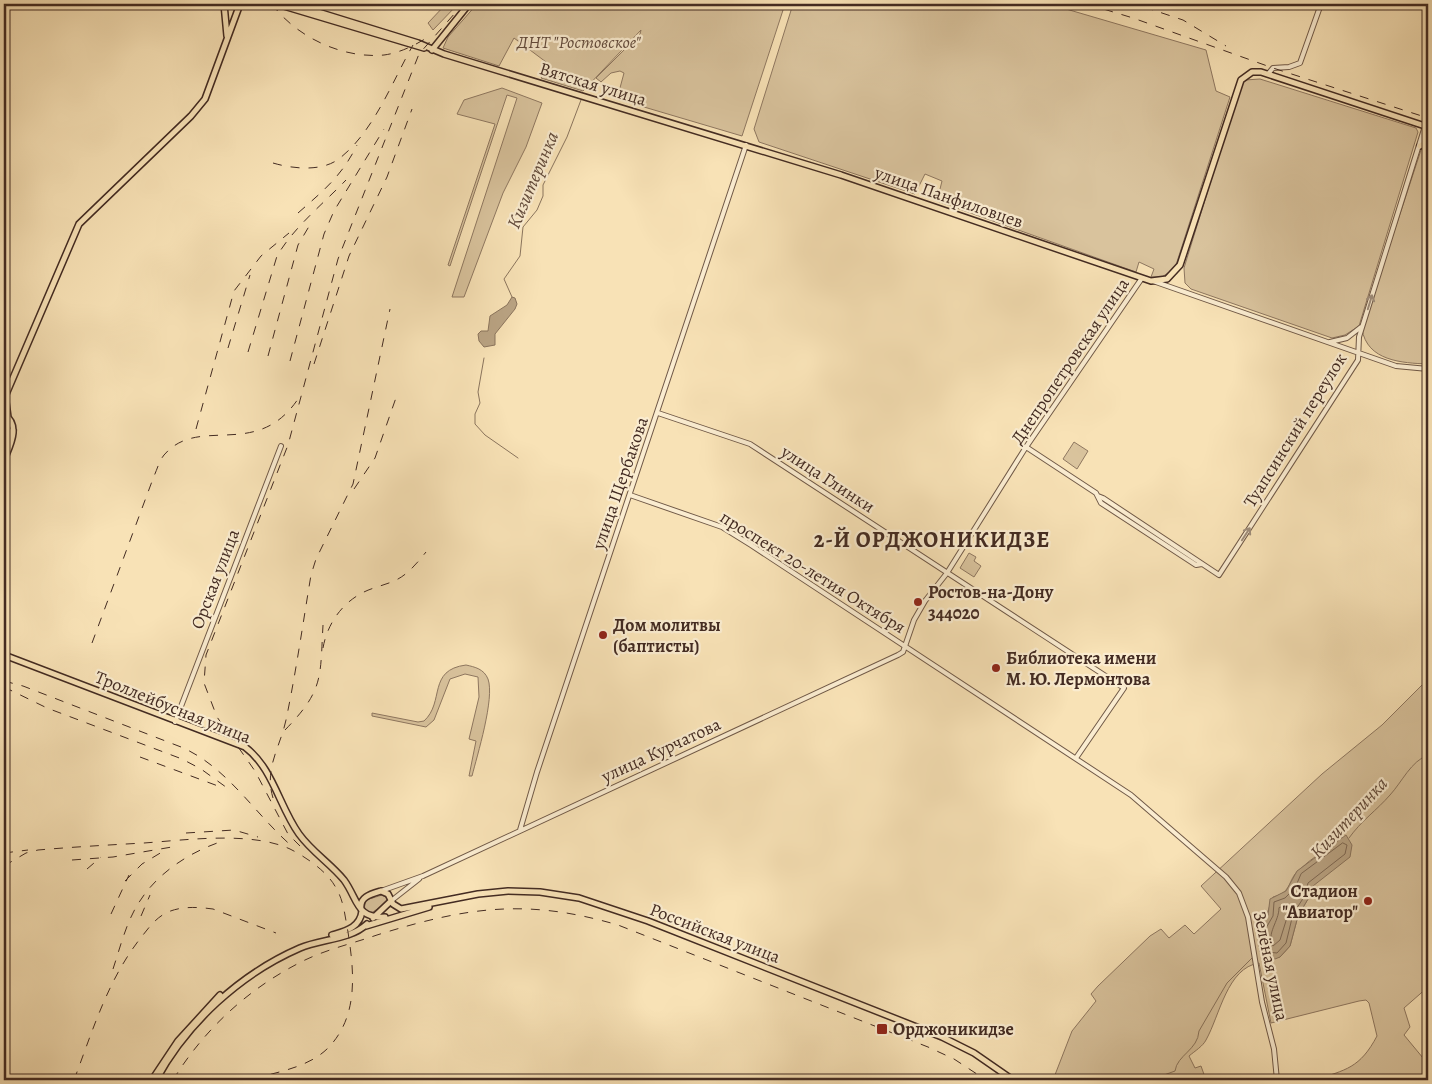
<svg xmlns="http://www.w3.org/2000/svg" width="1432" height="1084" font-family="Alegreya,serif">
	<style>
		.green { fill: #d9c39d; stroke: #8e7760; fill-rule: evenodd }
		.water { fill: #baa484; stroke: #8a745d }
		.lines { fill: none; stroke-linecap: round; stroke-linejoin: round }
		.shore { stroke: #7e6853; stroke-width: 1 }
		.stream { stroke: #8a745d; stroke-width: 1 }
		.minor-casing { stroke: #705947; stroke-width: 6 }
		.major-casing { stroke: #432b22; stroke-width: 8 }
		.minor { stroke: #faecd0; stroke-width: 4 }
		.major { stroke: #f8e2b6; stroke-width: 5 }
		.rail { stroke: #432b22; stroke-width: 1; stroke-dasharray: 9 9; stroke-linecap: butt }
		.oneway { stroke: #9e8c79 }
		.poi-dot { fill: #8f2418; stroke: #faecd0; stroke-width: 2 }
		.labels { text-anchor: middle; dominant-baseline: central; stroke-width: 4.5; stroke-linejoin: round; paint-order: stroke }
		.park-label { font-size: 18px; font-style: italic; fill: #61493b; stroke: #faecd0 }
		.street-label { font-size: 18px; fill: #432b22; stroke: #faecd0 }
		.poi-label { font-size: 18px; font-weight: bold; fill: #432b22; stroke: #faecd0; text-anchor: start }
		.water-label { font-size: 19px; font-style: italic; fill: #61493a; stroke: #faecd0 }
		.district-label { font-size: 22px; font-weight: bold; letter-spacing: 1px; fill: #432b22; stroke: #faecd0 }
	</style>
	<rect width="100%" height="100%" fill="#f8e2b6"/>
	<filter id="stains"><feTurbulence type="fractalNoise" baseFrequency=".004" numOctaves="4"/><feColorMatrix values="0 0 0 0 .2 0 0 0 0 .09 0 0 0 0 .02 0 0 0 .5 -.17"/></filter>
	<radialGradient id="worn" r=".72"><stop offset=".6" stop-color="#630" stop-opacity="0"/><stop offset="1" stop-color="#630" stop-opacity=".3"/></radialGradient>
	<path class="green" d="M446,4h12l-25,26 -5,-7z
		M477,4h308l-43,132 -125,-37 7,-26 -4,-2 -9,2 -10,9 -5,-4 44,-44 1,-4 -58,61 -42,-13 9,-13 -36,-27 -15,28 -56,-18 5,-11z
		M793,4h256l157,46 10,41 14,6 -55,171 -13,9h-11l3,-8 -15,-7 -3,10 -199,-71 5,-20 -17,-7 -10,20 -156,-52 -5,-13z
		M1260,79l156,49 2,4 -59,194 -14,9 -13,3 -141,-49 -6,-6 -1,-15 57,-185 4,-3z
		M502,88l40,15 -16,44 -23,46 -39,104h-12l65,-199 -10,-3 -57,171 -2,-1 47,-141 -38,-10 7,-14z
		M1424,141l4,1v222c-26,-1 -61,-3 -66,-35z
		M1074,442l14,9 -11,18 -14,-10z
		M969,553l7,4 -2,4 7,5 -7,11 -14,-9z
		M466,665c9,2 18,4 22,14 7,19 -11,77 -16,97h-3l7,-35 -7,-2 10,-42 -1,-20 -13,-3 -15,5 -16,41 -8,7 -54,-11v-3l46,9 6,-1c21,-19 3,-51 42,-56z
		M1428,679v242l-2,3 2,6v57l-24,21 6,19 -6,8 24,29v16h-114c32,-10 46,-12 63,-44l-8,-33 -3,-3 -7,1 -88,22 -12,-60c-32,5 -39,52 -53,77 -3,6 -11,11 -17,16l6,12 6,-2 5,14h-153l19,-49 24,-30 -5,-7 7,-8 52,-50 11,-7 8,9 16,-13 9,9 27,-25 -20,-23 121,-112 60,-49zM1342,836l-13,36 -16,13 -5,14 -10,17 -8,30 -10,11 -12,1 -8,-6 -2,-13 15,-42c20,-5 14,-17 26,-27 13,-13 30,-21 43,-34z
		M382,895l5,3 -1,5 -13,9h-5l-4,-3 2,-9z"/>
	<path class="water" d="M512,297l3,1 2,6 -2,5 -20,25v11l-11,2 -5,-6 -1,-7 3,-3h7l2,-15 17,-11z
		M1346,835l6,10 -2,12 -37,29 -5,13 -10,17 -8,30 -10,11 -5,2 -12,-3 -5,-17 6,-19 4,-5 2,-16 16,-8 11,-20z"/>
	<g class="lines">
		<path class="shore" d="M1343,843l4,2 -2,9 -37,29 -4,14 -11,17 -7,29 -9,10 -10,-1 -3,-13 2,-11 7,-12 1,-14 11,-4 10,-10 6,-14z
			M1288,905l2,3 -10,32 -7,6c-7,-13 6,-24 6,-38z"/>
		<path class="stream" d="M512,297l-8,-18 16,-23 3,-29 14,-17 6,-14v-11l24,-48 14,-37
			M484,358l-6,34 2,11 -5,11v10l10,11 33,23
			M1349,838c12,-17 28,-28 41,-43 12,-13 21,-34 38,-40
			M1162,1080l2,-5 11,-4c2,-16 23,-21 24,-40l28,-48 26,-26"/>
		<defs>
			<path id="minor" d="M1268,74l5,-6 16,-1 11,-4 21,-59
				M1422,143l6,-7
				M1153,281l243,85 32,3
				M1330,342l17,-4 14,-11
				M658,413l92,31 374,244 -48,70
				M1026,447l70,46 5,10 95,62 6,-1
				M630,495l92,32 29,18 380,250 95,82 13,16 9,24 14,85 12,47 3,31
				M1098,496l5,2 116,77 139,-215 1,-23 66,-211
				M175,722l106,-276
				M520,830l17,-58 209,-627
				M381,891l42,-15 475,-221 5,-3 11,-32 11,-19 22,-28 79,-126 116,-169
				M391,901l28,-22"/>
			<path id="major" d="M224,4l3,32
				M277,4l147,44
				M292,4l126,39 26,11 397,121 310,106 16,-2 13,-14 61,-185 11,-8h9l167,55
				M432,50l37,-46
				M1420,146l8,-5
				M5,395l3,22
				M4,399l75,-175 112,-108 14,-17 35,-95
				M4,414c17,12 6,31 0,46
				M4,433l5,1 4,-4
				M4,438l2,13
				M4,655l241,92c28,21 34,59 54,87 13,18 31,29 45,46 14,19 12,39 41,37
				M361,909c-2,-12 10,-15 20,-18l7,3 5,10 8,5 77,-15 30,-3 32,1 39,6 69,23 294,116 32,16 39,27
				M373,918l18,-17
				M366,926l63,-19
				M332,935c13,-4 28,-7 30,-24
				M152,1080l26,-39 42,-46
				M156,1080c31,-57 84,-106 144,-132 21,-9 50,-8 67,-24"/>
		</defs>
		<use href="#minor" class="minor-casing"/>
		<use href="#major" class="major-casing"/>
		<use href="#minor" class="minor"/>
		<use href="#major" class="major"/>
		<path class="rail" d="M272,4c24,33 71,55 112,51 16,-2 34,-11 47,-20
			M1087,4l46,14 140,50 155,50
			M1144,7l39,13 43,26
			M273,163c20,6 50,9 67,-5 34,-27 52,-76 73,-113
			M298,213c25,-22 44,-37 59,-68
			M228,348l22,-73
			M248,352l29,-96c17,-29 46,-52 69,-76
			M268,356l30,-111 13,-22
			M290,361l34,-127 10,-23 50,-82
			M314,364l35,-108 38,-79 25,-68
			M196,429l38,-138 27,-35 28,-23
			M354,489l21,-31 23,-66
			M92,643l62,-167c3,-6 5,-15 10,-21 35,-41 92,6 134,-56
			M323,648c4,-23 18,-44 39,-55 11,-6 25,-8 36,-14 11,-6 20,-17 28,-27
			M4,681l19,5 158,61c47,20 75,69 113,101
			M4,687l43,21 135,51 19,10 29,21
			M285,730c39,-40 35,-52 38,-105
			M140,757l78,29
			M273,798c-9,-30 7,-50 13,-78 10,-48 17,-97 25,-145l5,-16 37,-75 37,-175
			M186,833l48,-3 24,7
			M300,846l-12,-12 -33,-63 -38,-54 -13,-34 2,-28 82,-210 50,-186 81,-205 44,-50
			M4,853l24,-3
			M72,860l41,-3 59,-10
			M4,866l22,-13 12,-3c35,-3 70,-5 106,-7 42,-3 107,-12 146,6 16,8 38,23 46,39 8,13 9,29 12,44 6,39 11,83 -19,115 -20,21 -53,25 -80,33
			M87,869l14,-12
			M125,881l17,-17 20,-12
			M111,914l18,-39
			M141,916l9,-21
			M113,969c7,-21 13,-46 25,-65 18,-30 50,-51 82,-62
			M74,1080c19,-50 34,-102 69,-145 7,-9 14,-18 25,-23 14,-6 30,-5 45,-3l63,24
			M173,1080c32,-52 77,-93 132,-120 23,-11 49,-17 72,-25 90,-28 149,-37 241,-10l310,122 26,12 32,21"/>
	</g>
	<defs><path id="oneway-shaft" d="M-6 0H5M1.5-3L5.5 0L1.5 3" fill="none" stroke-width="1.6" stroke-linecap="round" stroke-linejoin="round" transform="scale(1.25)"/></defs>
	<g class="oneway">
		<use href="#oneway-shaft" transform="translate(1370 302) rotate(-73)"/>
		<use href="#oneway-shaft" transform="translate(1246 534) rotate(-57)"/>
	</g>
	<g class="poi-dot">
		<circle cx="918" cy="602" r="5"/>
		<circle cx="603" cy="635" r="5"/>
		<circle cx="996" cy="668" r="5"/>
		<circle cx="1368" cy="901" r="5"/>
		<rect x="876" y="1023" width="12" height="12" rx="2.5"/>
	</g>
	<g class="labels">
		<g class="park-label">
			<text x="579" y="42">ДНТ "Ростовское"</text>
		</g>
		<g class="street-label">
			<text transform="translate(593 84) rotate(17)">Вятская улица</text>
			<text transform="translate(949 197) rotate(19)">улица Панфиловцев</text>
			<text transform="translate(1070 361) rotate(-56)">Днепропетровская улица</text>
			<text transform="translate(1295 430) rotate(-58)">Туапсинский переулок</text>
			<text transform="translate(828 479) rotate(33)">улица Глинки</text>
			<text transform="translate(620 483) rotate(-71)">улица Щербакова</text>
			<text transform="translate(813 572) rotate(32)">проспект 20-летия Октября</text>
			<text transform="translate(215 579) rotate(-69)">Орская улица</text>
			<text transform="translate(173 707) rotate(22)">Троллейбусная улица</text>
			<text transform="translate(661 750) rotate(-25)">улица Курчатова</text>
			<text transform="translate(715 933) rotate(21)">Российская улица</text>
			<text transform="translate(1271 966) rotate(78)">Зелёная улица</text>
		</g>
		<g class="poi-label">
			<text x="928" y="592">Ростов-на-Дону<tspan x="928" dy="21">344020</tspan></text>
			<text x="613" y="625">Дом молитвы<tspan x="613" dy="21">(баптисты)</tspan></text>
			<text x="1006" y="658">Библиотека имени<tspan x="1006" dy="21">М. Ю. Лермонтова</tspan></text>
			<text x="1358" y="891" text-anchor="end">Стадион<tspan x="1358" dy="21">"Авиатор"</tspan></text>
			<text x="893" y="1029">Орджоникидзе</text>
		</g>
		<g class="water-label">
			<text transform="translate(533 180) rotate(-67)">Кизитеринка</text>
			<text transform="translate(1349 818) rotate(-47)">Кизитеринка</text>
		</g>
		<g class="district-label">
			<text x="932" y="540">2-Й ОРДЖОНИКИДЗЕ</text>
		</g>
	</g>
	<rect width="1432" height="1084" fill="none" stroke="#f8e2b6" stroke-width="20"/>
	<rect x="5" y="5" width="1422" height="1074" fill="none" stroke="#432b22" stroke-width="2.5"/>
	<rect x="10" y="10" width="1412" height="1064" fill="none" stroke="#432b22"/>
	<rect width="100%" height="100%" filter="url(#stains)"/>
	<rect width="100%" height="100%" fill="url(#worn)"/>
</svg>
